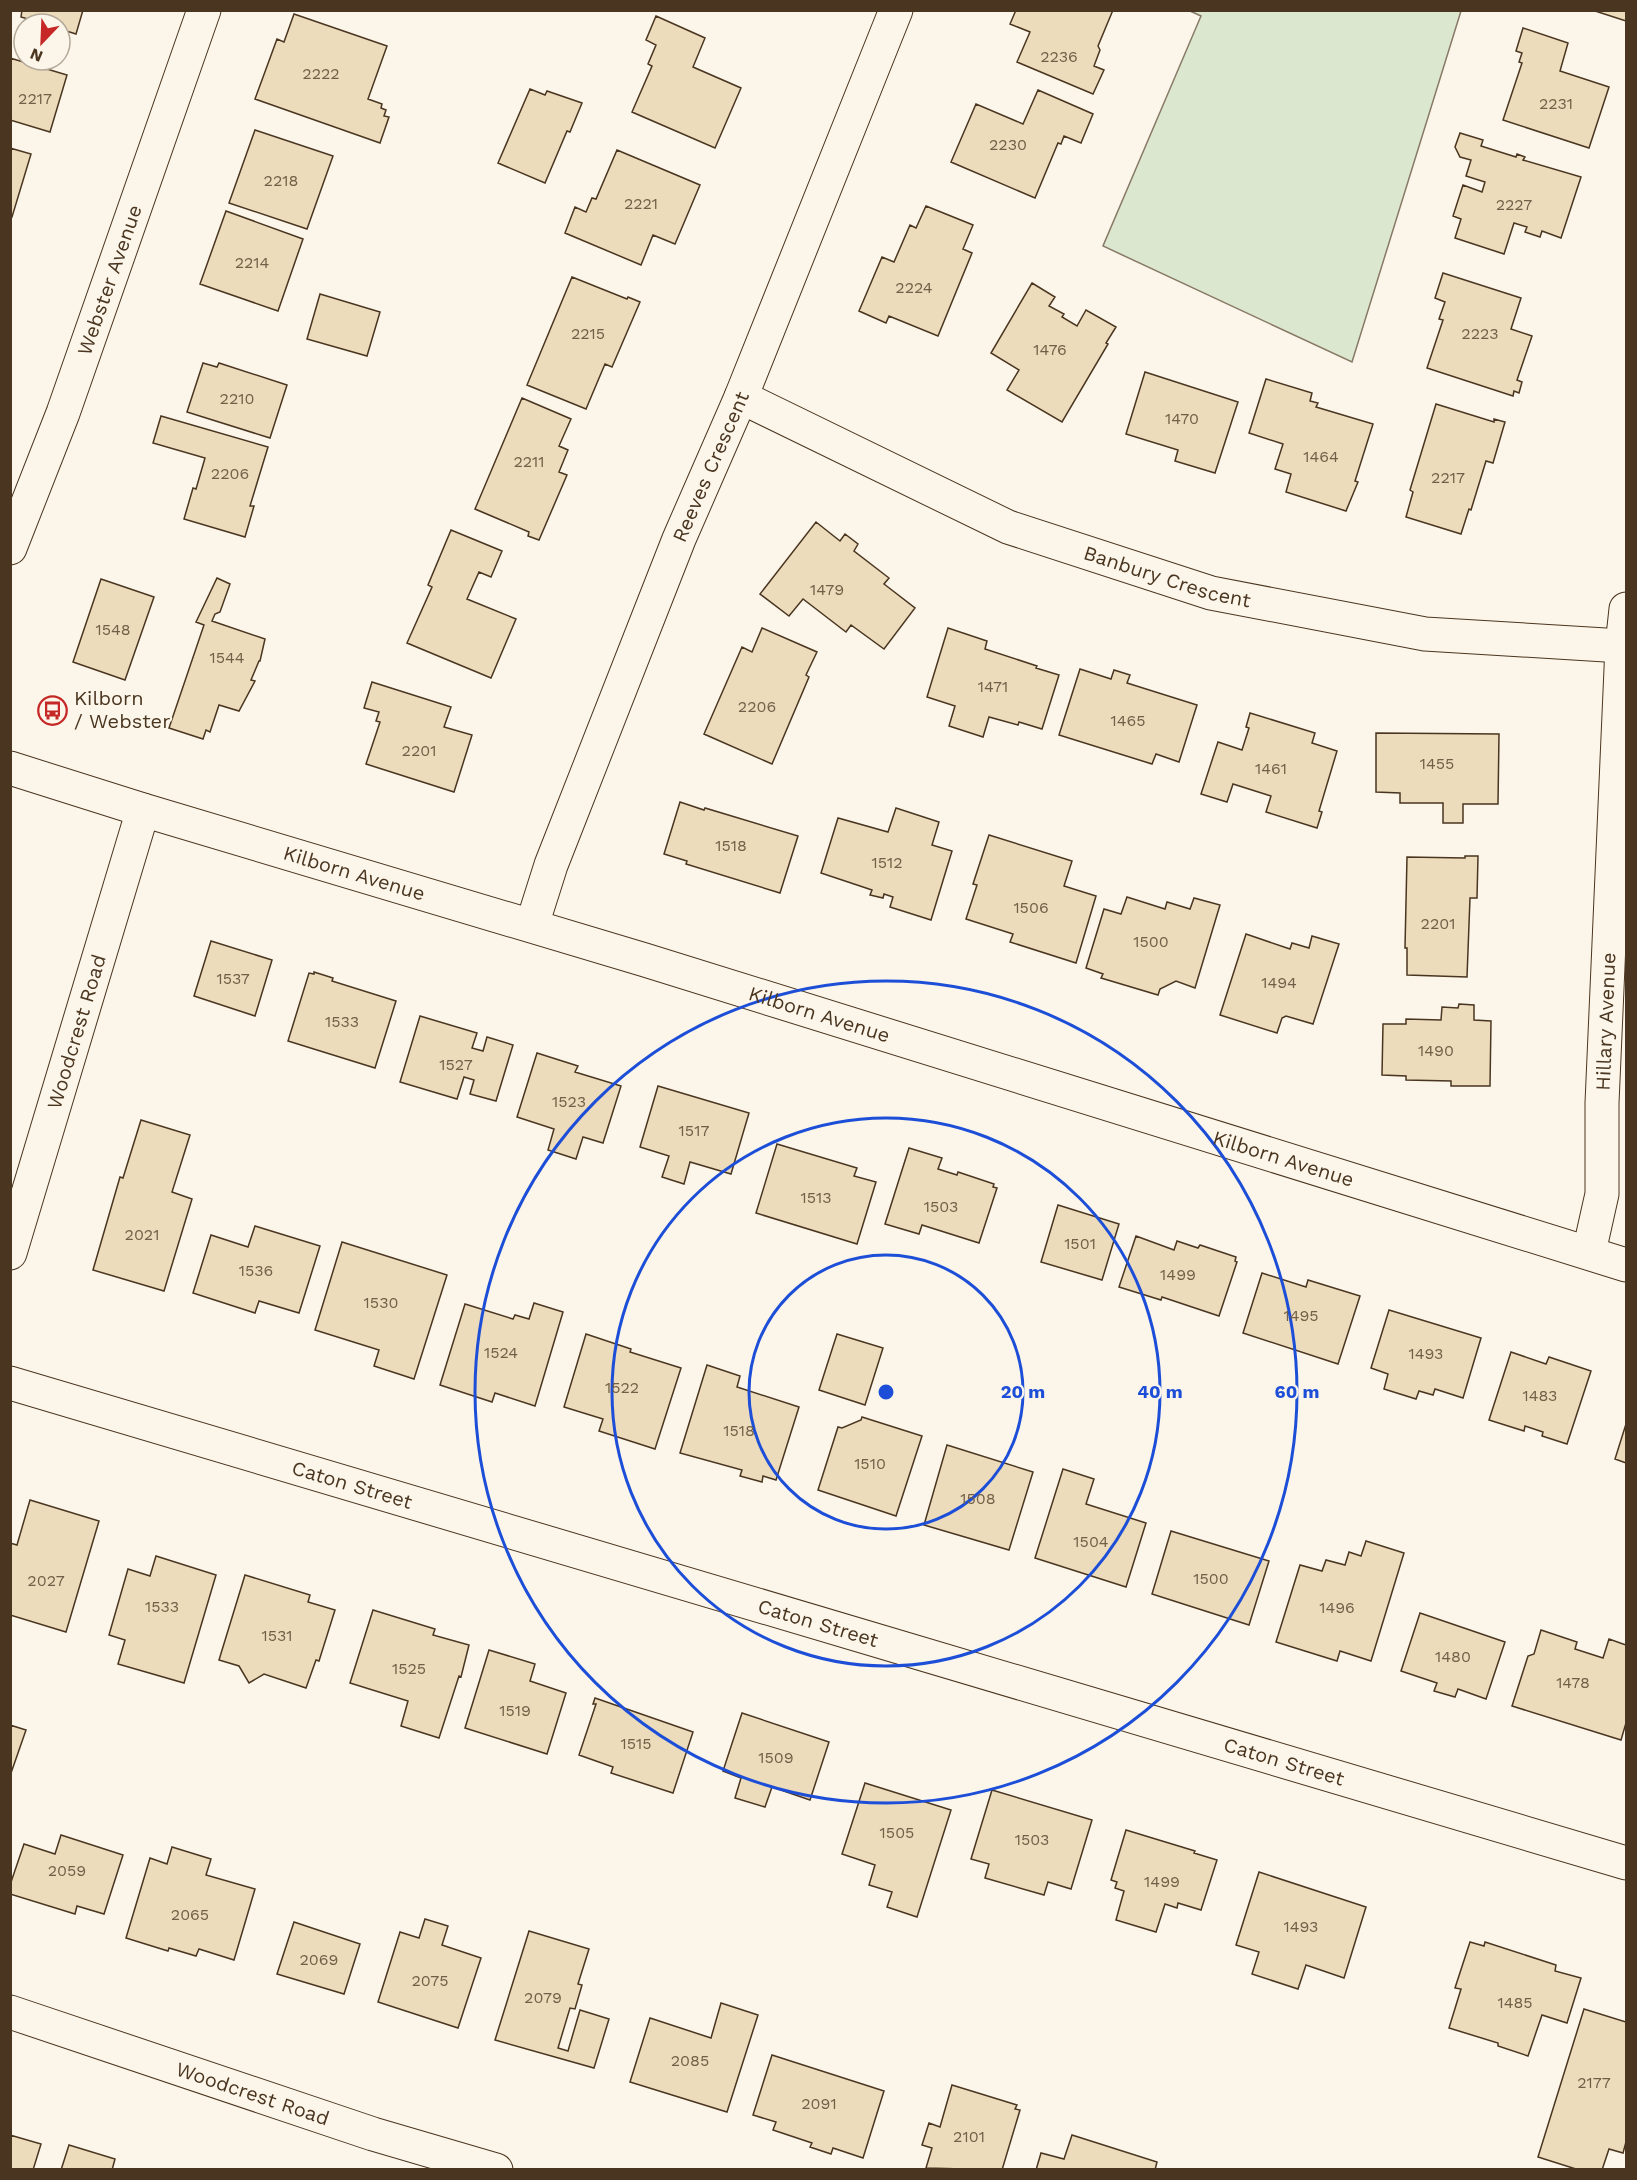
<svg xmlns="http://www.w3.org/2000/svg" width="1637" height="2180" font-family="'Work Sans',sans-serif">
	<style>
		.green { fill: #dce7d0; stroke: #887966; stroke-width: 1.5 }
		.building { fill: #ecdcbc; stroke: #4a3520; stroke-width: 1.5 }
		.lines { fill: none; stroke-linecap: round; stroke-linejoin: round }
		.minor-casing { stroke: #4a3520; stroke-width: 35 }
		.minor { stroke: #fbf6e9; stroke-width: 33 }
		.ring { fill: none; stroke: #1d4ed8; stroke-width: 3 }
		.labels { text-anchor: middle; dominant-baseline: central; stroke-width: 4.5; stroke-linejoin: round; paint-order: stroke }
		.number-label { font-size: 16px; fill: #725f47 }
		.street-label { font-size: 20px; fill: #4a3520; stroke: #fbf6e9 }
		.poi-label { font-size: 20px; fill: #4a3520; stroke: #fbf6e9; text-anchor: start }
		.centre { fill: #1d4ed8; stroke: #fbf6e9; stroke-width: 3 }
		.ring-label { font-size: 18px; text-anchor: middle; font-weight: bold; fill: #1d4ed8; stroke: #fbf6e9; stroke-width: 4.5; stroke-linejoin: round; paint-order: stroke }
	</style>
	<rect width="100%" height="100%" fill="#fbf6e9"/>
	<path class="green" d="M1190,11h271l-109,351 -249,-116 98,-230z"/>
	<path class="building" d="M22,10h61l-7,24 -16,-5v-5h-15l-24,-7z
		M1016,10h97l-15,36 2,4 -6,16 10,4 -11,24 -76,-32 13,-30 -20,-8z
		M1592,10h34v11z
		M294,14l93,32 -19,53 14,5 -1,4 5,2 -2,6 5,1 -9,26 -125,-44 22,-60 7,3z
		M656,16l49,22 -12,29 48,21 -26,60 -83,-36 20,-46 -4,-2 8,-19 -10,-5z
		M1523,28l45,15 -8,28 49,16 -20,61 -86,-28 19,-57 -3,-1 3,-9 -6,-2z
		M10,58l57,17 -17,57 -40,-12z
		M530,89l15,6 2,-4 35,12 -12,29 -3,-1 -22,52 -47,-20z
		M1038,90l55,24 -12,29 -17,-7 -3,8 -3,-1 -23,55 -84,-36 25,-58 47,20z
		M255,130l78,26 -26,73 -78,-26z
		M1460,133l23,7 -2,6 35,11 1,-3 8,3 -2,3 58,17 -20,61 -19,-7 -2,6 -15,-5 2,-5 -13,-4 -10,31 -49,-16 6,-19 -8,-3 10,-31 19,7 3,-10 -19,-6 5,-16 -11,-3 -5,-10z
		M10,148l21,6 -19,63 -2,-1z
		M617,150l83,35 -25,59 -22,-9 -12,30 -76,-32 10,-26 11,5 6,-14 4,1z
		M926,206l47,19 -10,24 9,4 -34,83 -49,-20 -3,7 -27,-12 23,-54 12,5 16,-37 6,3z
		M226,211l77,28 -25,72 -78,-27z
		M1443,273l78,25 -10,31 21,7 -15,44 5,2 -3,11 -5,-2 -1,5 -86,-28 16,-48 -4,-1 6,-17 -10,-4z
		M572,277l55,22 1,-2 12,5 -28,65 -7,-3 -19,45 -59,-24z
		M1032,283l23,14 -6,9 15,8 -2,3 15,9 9,-16 30,17 -10,16 2,1 -46,78 -55,-32 12,-20 -28,-17z
		M320,294l60,18 -13,44 -60,-17z
		M203,363l14,4 2,-4 68,22 -17,53 -83,-26z
		M1145,372l93,30 -23,71 -40,-12 3,-11 -52,-16z
		M1266,379l46,14 -2,8 8,2 -2,4 57,17 -18,57 3,1 -12,29 -60,-19 5,-18 -16,-5 8,-25 -34,-11z
		M522,398l49,21 -12,27 9,4 -9,22 8,3 -28,65 -11,-4 1,-4 -54,-23z
		M1436,404l58,18v-3l11,3 -12,41 -7,-2 -15,49 -2,-1 -8,25 -55,-17 7,-25 -3,-2z
		M161,416l107,31 -18,59h4l-9,31 -61,-18 9,-31 3,1 9,-31 -52,-15z
		M816,522l24,19 5,-7 13,10 -4,7 35,27 -5,6 31,24 -31,41 -33,-24 -5,7 -43,-33 -14,17 -29,-22z
		M451,530l51,21 -11,26 -12,-5 -12,27 49,20 -25,59 -84,-35 25,-56 -4,-2z
		M217,578l13,6 -10,28 -5,2 -3,7 53,18 -5,22h-1l-8,19 4,1 -16,30 -20,-6 -9,27 -4,-2 -3,9 -34,-11 35,-103 -8,-3z
		M101,579l53,18 -29,83 -52,-18z
		M762,628l55,24 -11,23 3,2 -37,87 -68,-30 38,-87 10,5z
		M948,628l39,13 -2,8 52,17 -1,2 23,7 -17,54 -23,-7 -1,3 -29,-8 -6,20 -34,-11 6,-20 -28,-9z
		M1080,669l31,10 3,-9 16,5 -3,8 70,22 -18,57 -23,-8 -4,10 -93,-29z
		M372,682l79,25 -7,20 28,8 -18,57 -88,-28 14,-42 -4,-1 3,-9 -15,-4z
		M1250,713l65,20 -3,10 25,8 -18,60 3,1 -5,16 -51,-16 5,-16 -38,-12 -6,18 -26,-8 17,-52 24,8 7,-22 -3,-1z
		M1376,733l123,1 -1,70h-35v19h-20v-20h-43v-10l-24,-1z
		M680,802l24,8 1,-2 93,28 -18,57 -94,-29 1,-3 -23,-7z
		M896,808l43,14 -7,23 20,6 -21,69 -41,-13 3,-10 -9,-3 -1,4 -13,-3 2,-5 -51,-17 17,-55 50,14z
		M989,835l83,26 -8,25 32,10 -20,67 -66,-21 3,-8 -47,-15 11,-34 -4,-1z
		M1465,856h13l-1,42h-7l-3,79 -60,-2v-27h-2l2,-91 58,1z
		M1127,897l38,12 2,-7 23,7 4,-11 26,7 -25,83 -19,-7 -16,8 -2,6 -57,-17 2,-4 -17,-6 18,-59 17,5z
		M1246,934l44,15 2,-6 17,5 3,-12 27,8 -26,80 -27,-8 -4,2 -5,15 -57,-18z
		M211,941l61,19 -17,56 -61,-20z
		M314,972l19,6 -1,3 64,20 -21,67 -87,-27 21,-68 5,1z
		M1459,1004l15,1v15l17,1 -1,65h-39v-5l-45,-1v-4l-24,-1 1,-51h23v-5l35,1 1,-13 16,1z
		M420,1016l57,17 -5,15 11,3 4,-14 26,8 -17,56 -26,-7 4,-14 -10,-3 -7,22 -57,-17z
		M537,1053l41,13 -3,6 46,14 -18,57 -20,-6 -7,22 -28,-9 6,-21 -37,-12z
		M658,1086l91,27 -18,61 -41,-12 -6,22 -22,-7 7,-21 -29,-9z
		M141,1120l49,15 -18,57 20,7 -28,92 -71,-21 27,-93 3,1z
		M777,1144l80,24 -3,8 22,6 -19,62 -101,-31z
		M909,1148l33,10 -4,11 19,6 1,-3 36,12 -1,3 4,1 -18,55 -57,-18 -3,9 -34,-10z
		M1058,1205l61,19 -17,56 -61,-18z
		M255,1226l65,20 -21,67 -40,-12 -4,12 -62,-20 18,-58 37,12z
		M1136,1236l38,14 3,-9 21,7 2,-3 36,12 -1,4 2,1 -18,54 -57,-19 -1,3 -42,-13z
		M342,1242l105,33 -33,104 -40,-13 5,-16 -64,-20z
		M1262,1273l44,14 2,-7 52,16 -22,68 -95,-31z
		M534,1303l29,9 -28,94 -40,-13 -3,9 -52,-17 25,-81 48,15 2,-4 14,4z
		M1389,1310l92,28 -18,60 -28,-9 -2,6 -14,-4 -3,8 -32,-10 4,-15 -17,-6z
		M586,1334l45,15 -1,3 51,16 -26,81 -56,-18 4,-12 -39,-12z
		M837,1334l46,14 -18,57 -46,-15z
		M1511,1352l35,12 3,-7 42,14 -24,73 -25,-8 1,-4 -18,-6 -1,5 -35,-11z
		M707,1365l33,11 -3,11 62,20 -23,73 -13,-4 -1,6 -22,-6 2,-6 -62,-17z
		M862,1417l60,19 -26,80 -78,-26 20,-63 4,1 19,-8z
		M1626,1424v39l-11,-4z
		M947,1445l86,27 -24,78 -85,-25z
		M1063,1469l31,10 -8,25 60,19 -20,64 -91,-29z
		M30,1500l69,21 -33,111 -56,-17v-72l7,2z
		M1171,1531l98,30 -20,64 -97,-31z
		M1366,1541l38,12 -33,108 -31,-10 -3,10 -61,-19 24,-77 22,6 4,-11 19,5 4,-13 12,4z
		M156,1556l60,19 -32,108 -66,-19 7,-24 -16,-5 19,-66 22,7z
		M245,1575l65,20 -2,7 27,8 -16,51 -3,-1 -10,28 -42,-14 -15,9 -10,-17 -20,-6z
		M373,1610l62,19 -2,6 36,10 -8,32 -2,-1 -20,62 -38,-12 7,-25 -58,-18z
		M1420,1613l85,29 -19,57 -28,-10 -3,8 -21,-6 3,-8 -36,-12z
		M1541,1630l36,12 -2,7 28,9 6,-19 17,6v78l-5,17 -109,-34 16,-50 6,-2z
		M489,1650l46,14 -5,17 36,12 -19,61 -82,-26z
		M595,1698l98,34 -20,61 -62,-20 2,-6 -34,-12 17,-51h-3z
		M742,1713l87,29 -19,58 -38,-13 -7,20 -30,-9 6,-20 -18,-7z
		M10,1725l16,5 -16,46z
		M865,1783l86,27 -34,107 -30,-10 5,-15 -23,-7 6,-20 -33,-11z
		M992,1790l100,30 -21,69 -23,-7 -4,13 -59,-17 4,-14 -18,-5z
		M1126,1830l69,21 -1,2 23,7 -16,50 -23,-7 -1,5 -12,-4 -9,28 -40,-12 8,-29 -9,-3 2,-6 -6,-2z
		M61,1835l62,20 -19,59 -27,-8 -2,8 -65,-20v-9l14,-41 31,10z
		M172,1847l39,12 -5,16 49,14 -21,71 -35,-11 -3,7 -27,-8 -1,3 -42,-13 24,-80 17,6z
		M1259,1872l107,35 -22,71 -38,-13 -8,24 -46,-15 7,-22 -23,-7z
		M425,1919l23,7 -6,19 39,13 -23,70 -80,-26 22,-70 19,6z
		M294,1922l66,22 -16,50 -67,-20z
		M529,1931l60,18 -11,35 4,1 -7,24 -5,-1 -12,40 10,3 12,-41 29,9 -15,49 -99,-28z
		M1470,1942l14,4 1,-4 71,23 -1,6 26,7 -14,45 -25,-8 -14,41 -30,-10v-3l-49,-15 12,-39 -6,-1z
		M721,2003l37,12 -31,97 -97,-30 20,-64 61,20z
		M1584,2009l42,13v120l-3,11 -14,-4 -7,21h-23l-41,-13z
		M772,2055l112,36 -21,67 -30,-10 -2,6 -21,-7 2,-4 -39,-13 3,-8 -23,-7z
		M952,2085l65,20 -2,4 5,1 -18,60 -76,-2 6,-20 -10,-3 7,-22 11,4z
		M10,2135l31,9 -8,26h-23z
		M1072,2135l85,27 -2,8h-119l5,-17 23,6z
		M69,2145l46,14 -3,11h-51z"/>
	<g class="lines">
		<defs>
			<g id="minor">
				<path id="s1" d="M741,397l267,130 203,66 214,41 197,12"/>
				<path id="s2" d="M10,548l53,-135 141,-403"/>
				<path id="s3" d="M10,768l133,42 502,150 981,305"/>
				<path id="s4" d="M532,925l19,-60 128,-326 62,-142 155,-387"/>
				<path id="s5" d="M1589,1252l13,-58v-91l20,-457 4,-37"/>
				<path id="s6" d="M10,1253l133,-443"/>
				<path id="s7" d="M10,1383l1616,480"/>
				<path id="s8" d="M10,2012l363,122 123,36"/>
			</g>
		</defs>
		<use href="#minor" class="minor-casing"/>
		<use href="#minor" class="minor"/>
	</g>
	<g class="ring">
		<circle cx="886" cy="1392" r="137"/>
		<circle cx="886" cy="1392" r="274"/>
		<circle cx="886" cy="1392" r="411"/>
	</g>
	<defs>
		<symbol id="bus-ring" viewBox="-11 -11 22 22"><circle r="9.5" fill="#fbf6e9" stroke="#c62828" stroke-width="1.5"/><path d="M-5-6H5V4H4V6H2V4H-2V6H-4V4H-5ZM-3.5-4V0h7V-4ZM-3.5 1.2v1.5H-2V1.2ZM2 1.2v1.5H3.5V1.2Z" fill="#c62828"/></symbol>
	</defs>
	<g fill-rule="evenodd">
		<use href="#bus-ring" x="36" y="694" width="33" height="33"/>
	</g>
	<g class="labels">
		<g class="number-label">
			<text x="1059" y="56">2236</text>
			<text x="321" y="73">2222</text>
			<text x="35" y="98">2217</text>
			<text x="1556" y="103">2231</text>
			<text x="1008" y="144">2230</text>
			<text x="281" y="180">2218</text>
			<text x="641" y="203">2221</text>
			<text x="1514" y="204">2227</text>
			<text x="252" y="262">2214</text>
			<text x="914" y="287">2224</text>
			<text x="588" y="333">2215</text>
			<text x="1480" y="333">2223</text>
			<text x="1050" y="349">1476</text>
			<text x="237" y="398">2210</text>
			<text x="1182" y="418">1470</text>
			<text x="1321" y="456">1464</text>
			<text x="529" y="461">2211</text>
			<text x="230" y="473">2206</text>
			<text x="1448" y="477">2217</text>
			<text x="827" y="589">1479</text>
			<text x="113" y="629">1548</text>
			<text x="227" y="657">1544</text>
			<text x="993" y="686">1471</text>
			<text x="757" y="706">2206</text>
			<text x="1128" y="720">1465</text>
			<text x="419" y="750">2201</text>
			<text x="1437" y="763">1455</text>
			<text x="1271" y="768">1461</text>
			<text x="731" y="845">1518</text>
			<text x="887" y="862">1512</text>
			<text x="1031" y="907">1506</text>
			<text x="1438" y="923">2201</text>
			<text x="1151" y="941">1500</text>
			<text x="233" y="978">1537</text>
			<text x="1279" y="982">1494</text>
			<text x="342" y="1021">1533</text>
			<text x="1436" y="1050">1490</text>
			<text x="456" y="1064">1527</text>
			<text x="569" y="1101">1523</text>
			<text x="694" y="1130">1517</text>
			<text x="816" y="1197">1513</text>
			<text x="941" y="1206">1503</text>
			<text x="142" y="1234">2021</text>
			<text x="1080" y="1243">1501</text>
			<text x="256" y="1270">1536</text>
			<text x="1178" y="1274">1499</text>
			<text x="381" y="1302">1530</text>
			<text x="1301" y="1315">1495</text>
			<text x="501" y="1352">1524</text>
			<text x="1426" y="1353">1493</text>
			<text x="622" y="1387">1522</text>
			<text x="1540" y="1395">1483</text>
			<text x="739" y="1430">1518</text>
			<text x="870" y="1463">1510</text>
			<text x="978" y="1498">1508</text>
			<text x="1091" y="1541">1504</text>
			<text x="1211" y="1578">1500</text>
			<text x="46" y="1580">2027</text>
			<text x="162" y="1606">1533</text>
			<text x="1337" y="1607">1496</text>
			<text x="277" y="1635">1531</text>
			<text x="1453" y="1656">1480</text>
			<text x="409" y="1668">1525</text>
			<text x="1573" y="1682">1478</text>
			<text x="515" y="1710">1519</text>
			<text x="636" y="1743">1515</text>
			<text x="776" y="1757">1509</text>
			<text x="897" y="1832">1505</text>
			<text x="1032" y="1839">1503</text>
			<text x="67" y="1870">2059</text>
			<text x="1162" y="1881">1499</text>
			<text x="190" y="1914">2065</text>
			<text x="1301" y="1926">1493</text>
			<text x="319" y="1959">2069</text>
			<text x="430" y="1980">2075</text>
			<text x="543" y="1997">2079</text>
			<text x="1515" y="2002">1485</text>
			<text x="690" y="2060">2085</text>
			<text x="1594" y="2082">2177</text>
			<text x="819" y="2103">2091</text>
			<text x="969" y="2136">2101</text>
		</g>
		<g class="street-label">
			<text stroke="none"><textPath href="#s2" startOffset="286">Webster Avenue</textPath></text>
			<text stroke="none"><textPath href="#s4" startOffset="492">Reeves Crescent</textPath></text>
			<text stroke="none"><textPath href="#s1" startOffset="464">Banbury Crescent</textPath></text>
			<text stroke="none"><textPath href="#s3" startOffset="360">Kilborn Avenue</textPath></text>
			<text stroke="none"><textPath href="#s3" startOffset="846">Kilborn Avenue</textPath></text>
			<text stroke="none"><textPath href="#s5" startOffset="232">Hillary Avenue</textPath></text>
			<text stroke="none"><textPath href="#s6" startOffset="231">Woodcrest Road</textPath></text>
			<text stroke="none"><textPath href="#s3" startOffset="1332">Kilborn Avenue</textPath></text>
			<text stroke="none"><textPath href="#s7" startOffset="357">Caton Street</textPath></text>
			<text stroke="none"><textPath href="#s7" startOffset="843">Caton Street</textPath></text>
			<text stroke="none"><textPath href="#s7" startOffset="1329">Caton Street</textPath></text>
			<text stroke="none"><textPath href="#s8" startOffset="256">Woodcrest Road</textPath></text>
		</g>
		<g class="poi-label">
			<text x="74" y="698">Kilborn<tspan x="74" dy="23">/ Webster</tspan></text>
		</g>
	</g>
	<circle cx="886" cy="1392" r="9" class="centre"/>
	<g class="ring-label">
		<text x="1023" y="1398">20 m</text>
		<text x="1160" y="1398">40 m</text>
		<text x="1297" y="1398">60 m</text>
	</g>
	<rect width="1637" height="2180" fill="none" stroke="#4a3520" stroke-width="24"/>
	<g transform="translate(42 42) rotate(203)"><circle r="28" fill="#fbf6e9" stroke="#b4a999" stroke-width="1.5"/>
	<path d="M0-4.5L10 22L0 15L-10 22Z" fill="#c62828"/>
	<text y="-9" font-size="16" font-weight="bold" text-anchor="middle" fill="#4a3520">N</text>
	</g>
</svg>
